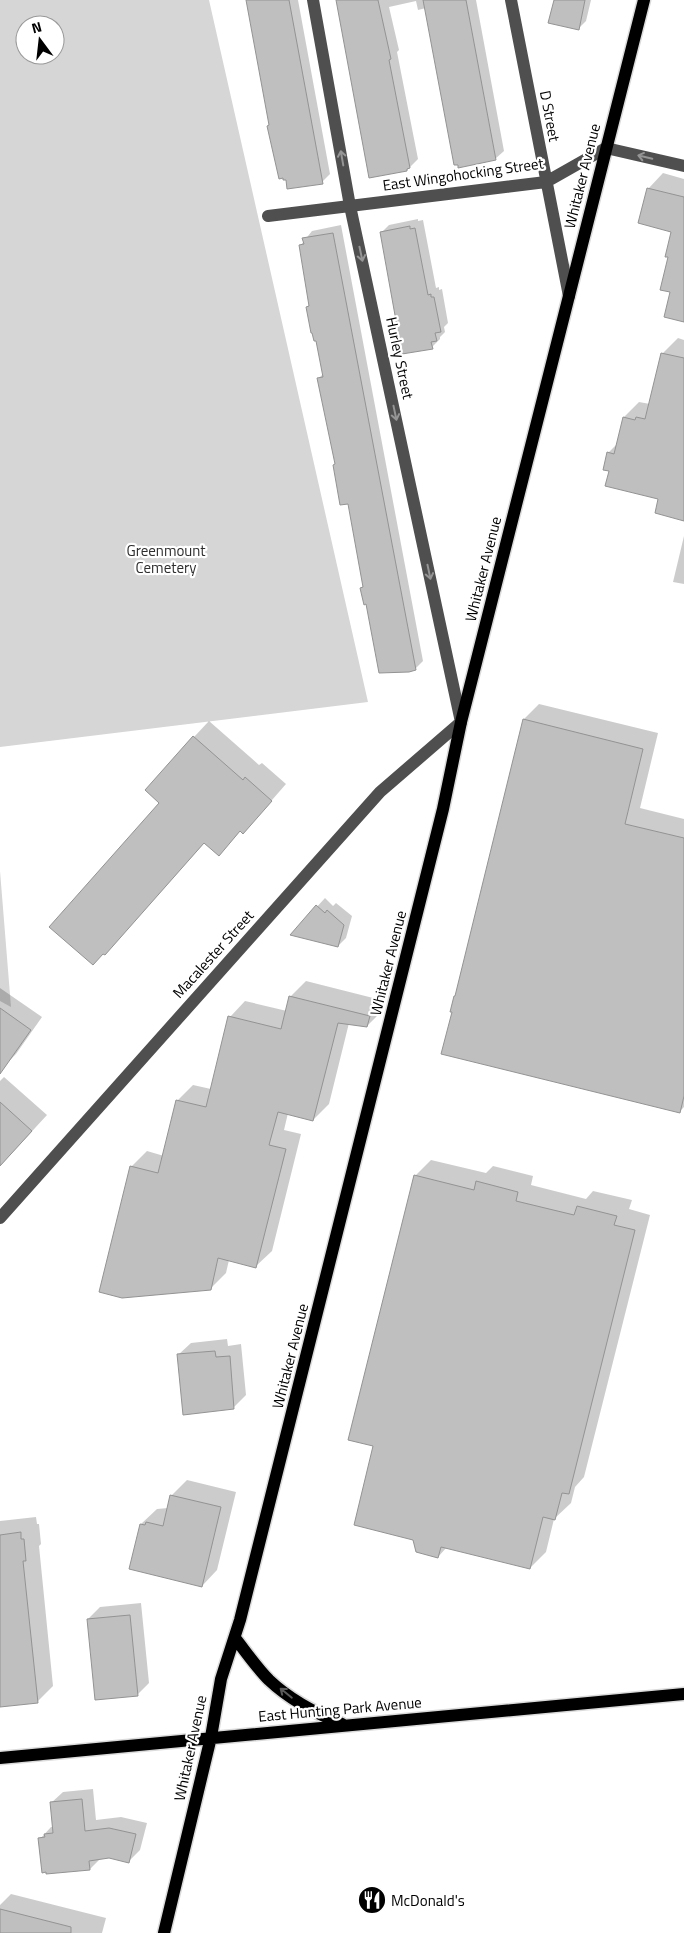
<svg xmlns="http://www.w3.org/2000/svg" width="684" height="1933" font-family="'Titillium Web',sans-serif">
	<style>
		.green { fill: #d6d6d6; fill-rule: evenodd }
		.shadow { fill: #0003 }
		.building { fill: #bfbfbf; stroke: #939393 }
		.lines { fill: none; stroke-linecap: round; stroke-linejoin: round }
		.major-casing { stroke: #dbdbdb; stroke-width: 15 }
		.minor { stroke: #4f4f4f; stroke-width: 12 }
		.major { stroke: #000; stroke-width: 12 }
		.oneway { stroke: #959595 }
		.oneway2 { stroke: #595959 }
		.labels { text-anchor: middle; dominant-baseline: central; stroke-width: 4.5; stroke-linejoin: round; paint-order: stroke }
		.street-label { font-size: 15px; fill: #000; stroke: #fff }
		.park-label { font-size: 15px; fill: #2d2d2d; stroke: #fff }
		.poi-label { font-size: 15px; fill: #000; stroke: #fff; text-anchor: start }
	</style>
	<rect width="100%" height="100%" fill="#fff"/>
	<path class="green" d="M0,0h209l159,702 -368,45zM25,25h30v30h-30z
		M0,871l11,136 -11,-6z"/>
	<path class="shadow" d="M247,0h51l32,174 -8,8 -35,-4 -17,-54z
		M337,0h139l28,151 -9,8 -69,-151 -8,2 -2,-9 -27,6 10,43 -2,2 21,107 -11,11z
		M555,0h36l-5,21 -8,8z
		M663,173l21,6v142l-13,-30 -1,-35 3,-25 -25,-42z
		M418,219v2l5,-1 13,68 3,-1v3l3,-1 6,34 -4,4 1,5 -5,5v2l-8,8 -51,-114 8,-8z
		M341,225l82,436 -8,8 -48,-66 -6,-15 3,-2 -15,-84 -13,-38 -17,-86 5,-5 -3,-14 -14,-51 3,-4 -10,-58 12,-15z
		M678,338l6,2v180l-24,-22 -50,-28 -2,-17 10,-10 6,-26 15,-15 11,2 12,-50z
		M684,536v48l-11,-2z
		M539,704l119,29 -18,75 44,11v288l-5,5 -222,-118 67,-275z
		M209,721l50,44 3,-2 24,21 -28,32 -17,14 -22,24 -14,-12 -100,112 56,-151 33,-66z
		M325,898l8,8 3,-3 16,13 -6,22 -8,8 -46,-12z
		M306,981l79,20 -2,9 -16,16 -18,-3 -20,81 -16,16 -25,-7 -4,17 17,4 -29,117 -16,15 -27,-6 -3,13 -16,16 -79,-122 16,-16 17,5 13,-55 16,-16 18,4 19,-72 15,-16 42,10 3,-14z
		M0,988l42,29 -26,37 -12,12 -4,-2z
		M4,1077l43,38 -47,51v-85z
		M431,1160l55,13 7,-7 40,10 -2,9 55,14 7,-8 39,9 -3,9 21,6 -66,262 -9,10 -4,16 -17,16 -8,33 -16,16 -83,-21 -9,10 -24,-18 -39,-94 40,-269z
		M227,1339l1,7 13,-2 5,51 -12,12 -56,-52 13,-12z
		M187,1480l49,12 -19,78 -15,16 -61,-62 16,-15 11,-1 3,-12z
		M36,1517l1,7h2l2,20 -2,2 14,140 -16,16 -37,3v-184z
		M141,1603l8,80 -12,12 -49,-76 12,-12z
		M93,1789l3,31 25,-3 26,6 -7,27 -11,11 -19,-5 -9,2 -11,11 -50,-30 11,-12h3l-3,-24 12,-11z
		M11,1894l95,24 -4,15h-102v-28z"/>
	<path class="building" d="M246,0h43l34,184 -36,5 -1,-9h-3v-2l-4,1 -12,-53 2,-1z
		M336,0h42l13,59 -2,1 21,108 -3,1v2l-38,7z
		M423,0h43l30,160 -38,8v-3h-4z
		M554,0h31l-6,30 -31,-7z
		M647,188l37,9v125l-20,-5 6,-25 -10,-2 8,-33h-3l6,-25 -33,-9z
		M410,226v3l5,-1 13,67 3,-1v3h3l7,35 -6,1 2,8 -6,1 2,7 -31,5 -22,-122z
		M333,233l83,437 -7,2 -30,1 -13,-69 -2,1 -4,-17 3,-1 -15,-83 -8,1 -7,-40 2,-1 -18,-86 6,-1 -7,-36h-2l-2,-8h-1l-5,-26 3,-1 -10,-61 5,-1 -2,-6z
		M661,353l23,5v163l-29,-8 3,-14 -53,-13 4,-15 -6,-1 4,-18 7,2 9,-37 12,3 1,-3 9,2z
		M523,719l120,30 -18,75 59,14v258l-4,17 -239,-59 11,-42h-2l4,-16h1z
		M193,736l50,44 2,-3 27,24 -29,33 -3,-3 -21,25 -15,-13 -99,112 -2,-1 -10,11 -44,-38 110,-124 -14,-13z
		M316,905l9,8 2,-3 17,15 -6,22 -48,-12z
		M289,996l81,20 -3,11 -29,-4 -25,98 -35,-9 -9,33 17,4 -30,119 -38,-10 -7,32 -89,8 -23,-6 31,-126 28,7 18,-73 30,7 22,-91 53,13z
		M0,1008l31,22 -31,44z
		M0,1102l32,29 -32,35z
		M414,1175l60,15 2,-9 42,11 -2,9 58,14 3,-9 40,10 -3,9 21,5 -66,264 -7,-1 -7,27 -12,-3 -13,52 -89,-22 -3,11 -22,-6 -3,-12 -59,-15 19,-79 -25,-6z
		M215,1351l1,6 14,-1 4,53 -51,6 -6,-61z
		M170,1495l51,12 -19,80 -73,-18 11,-45 5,1 1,-3 17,4z
		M21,1532v7h3l2,22h-3l15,142 -38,4v-172z
		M130,1615l8,81 -43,4 -8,-81z
		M82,1799l3,32 24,-3 27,6 -7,29 -20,-5 -20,3 1,9 -44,4v-2l-4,1 -4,-35 7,-1 -1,-3 9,-1 -3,-31z
		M0,1909l71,18v6h-71z"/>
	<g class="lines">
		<defs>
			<path id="major" d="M235,1638c11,14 22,30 34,42 21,20 46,33 73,44
				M0,1758l684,-64
				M164,1933l47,-196 10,-58 19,-59 203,-811 18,-87 183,-722"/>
		</defs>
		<use href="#major" class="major-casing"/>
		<path class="minor" d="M511,0l58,296
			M268,216l278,-34 60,-34 78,18
			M0,1218l380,-426 81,-70 -111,-516 -37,-206"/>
		<use href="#major" class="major"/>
	</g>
	<defs><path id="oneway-shaft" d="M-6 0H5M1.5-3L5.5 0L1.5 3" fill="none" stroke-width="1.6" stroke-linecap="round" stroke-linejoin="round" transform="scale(1.25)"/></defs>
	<g class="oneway">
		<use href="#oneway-shaft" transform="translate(645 157) rotate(-167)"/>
		<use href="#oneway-shaft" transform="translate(342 158) rotate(-100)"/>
		<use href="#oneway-shaft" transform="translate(361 254) rotate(78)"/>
		<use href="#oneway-shaft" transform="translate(395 413) rotate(78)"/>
		<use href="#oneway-shaft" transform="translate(429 572) rotate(78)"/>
	</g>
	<use class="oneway2" href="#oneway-shaft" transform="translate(286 1693) rotate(-141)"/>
	<defs>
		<symbol id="restaurant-disc" viewBox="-11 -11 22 22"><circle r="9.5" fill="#000" stroke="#fff"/><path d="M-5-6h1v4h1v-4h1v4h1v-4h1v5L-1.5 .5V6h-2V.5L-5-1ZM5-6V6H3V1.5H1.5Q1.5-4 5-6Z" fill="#fff"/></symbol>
	</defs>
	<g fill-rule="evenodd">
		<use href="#restaurant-disc" x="356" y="1884" width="32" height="32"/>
	</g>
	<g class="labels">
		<g class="street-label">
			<text transform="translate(550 116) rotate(79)">D Street</text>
			<text transform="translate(463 174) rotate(-8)">East Wingohocking Street</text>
			<text transform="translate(582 176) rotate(-76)">Whitaker Avenue</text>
			<text transform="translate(400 358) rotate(78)">Hurley Street</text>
			<text transform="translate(483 569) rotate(-76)">Whitaker Avenue</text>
			<text transform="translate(213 954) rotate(-48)">Macalester Street</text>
			<text transform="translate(388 963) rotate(-76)">Whitaker Avenue</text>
			<text transform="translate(290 1356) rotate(-76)">Whitaker Avenue</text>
			<text transform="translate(340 1709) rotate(-5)">East Hunting Park Avenue</text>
			<text transform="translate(190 1748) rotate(-78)">Whitaker Avenue</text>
		</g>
		<g class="park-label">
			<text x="166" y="550">Greenmount<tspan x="166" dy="17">Cemetery</tspan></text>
		</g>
		<g class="poi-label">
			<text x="391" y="1900">McDonald's</text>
		</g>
	</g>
	<g transform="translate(40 40) rotate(345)"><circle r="24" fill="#ffffff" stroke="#999999"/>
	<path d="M0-4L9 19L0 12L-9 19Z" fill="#000000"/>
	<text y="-8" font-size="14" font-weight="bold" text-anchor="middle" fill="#000000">N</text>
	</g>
</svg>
